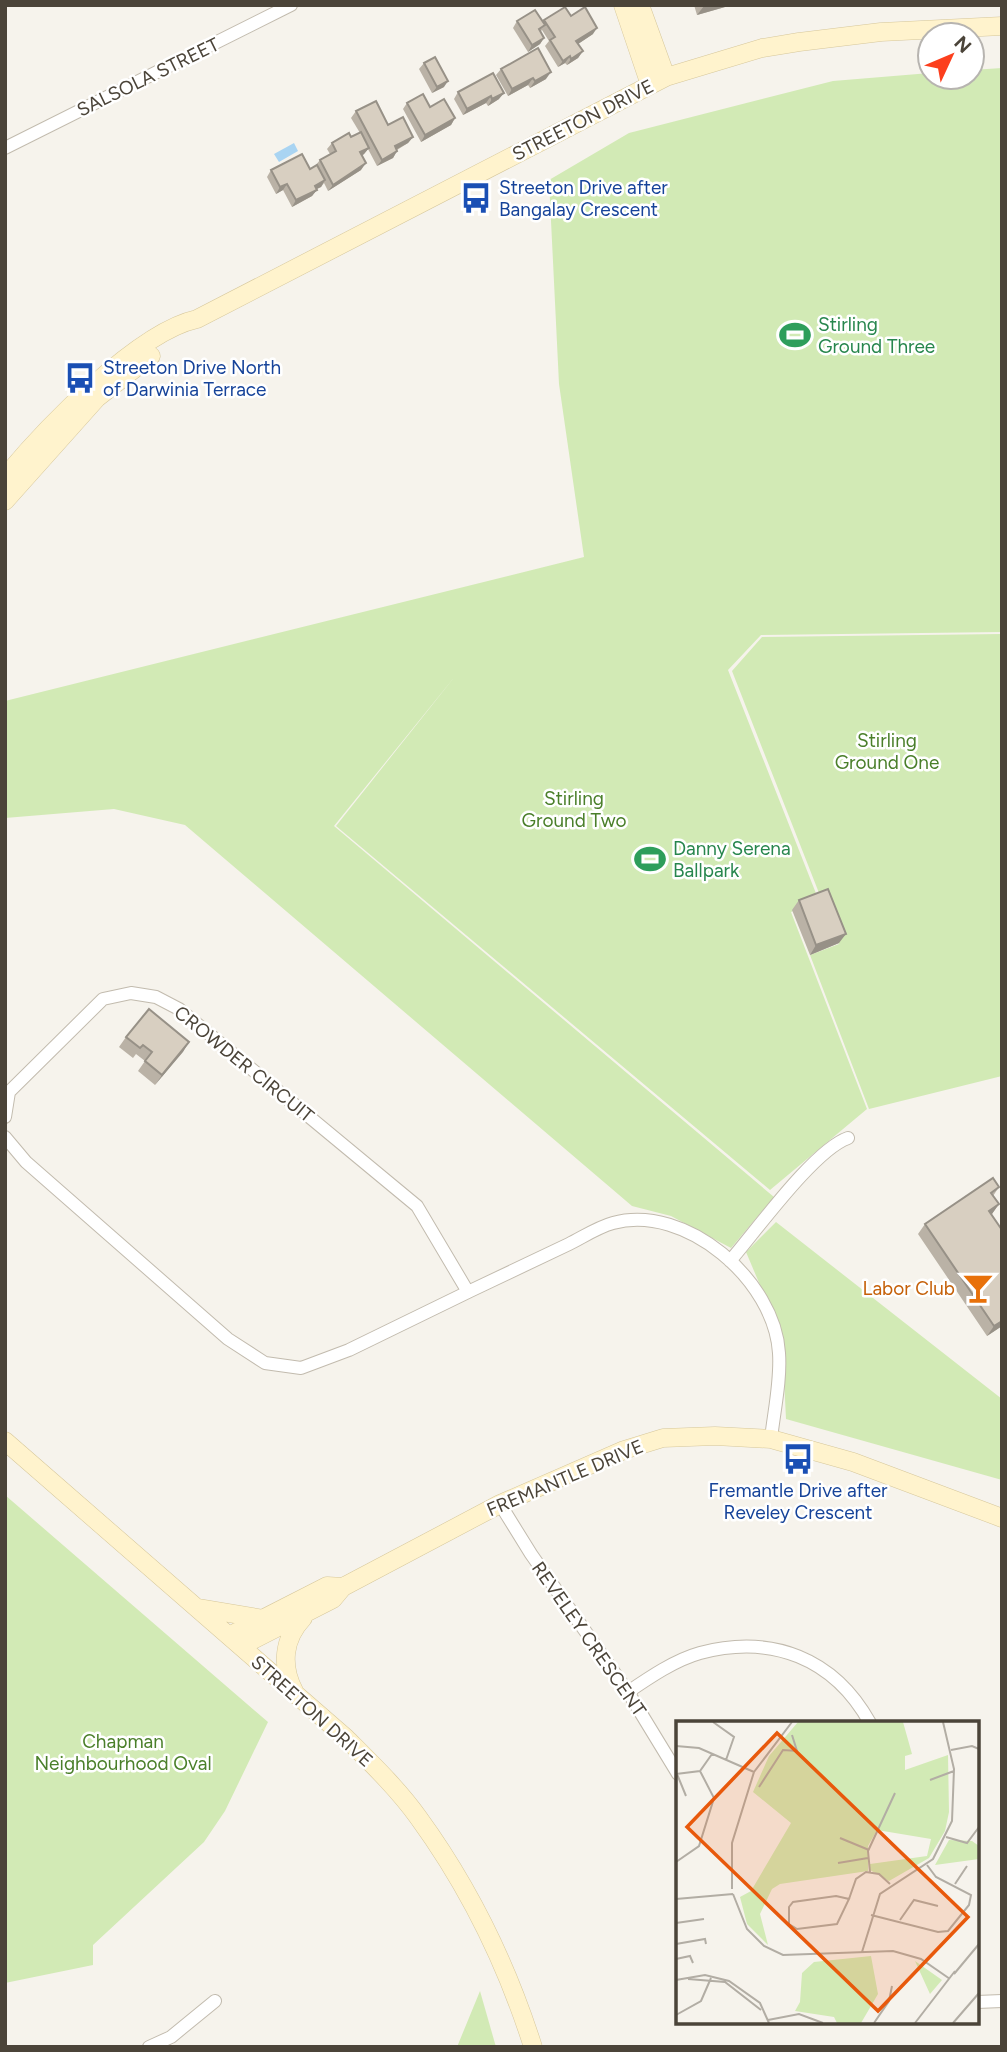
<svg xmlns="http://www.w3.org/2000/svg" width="1007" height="2052" font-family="Figtree,sans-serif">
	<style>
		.green { fill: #d2eab5 }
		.water { fill: #a9d4f2 }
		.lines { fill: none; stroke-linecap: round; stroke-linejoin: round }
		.street-casing { stroke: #c2bbae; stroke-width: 14 }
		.secondary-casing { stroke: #d6c79b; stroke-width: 19 }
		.street { stroke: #fff; stroke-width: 12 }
		.secondary { stroke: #fff3cd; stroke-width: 18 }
		.wall { fill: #bab2a6 }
		.shaded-wall { fill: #979187 }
		.building { fill: #d8cfc1; stroke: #979187; stroke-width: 2 }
		.labels { text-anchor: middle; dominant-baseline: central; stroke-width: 5; stroke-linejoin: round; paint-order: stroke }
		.street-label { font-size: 19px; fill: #4b4439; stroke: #fff }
		.transit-label { font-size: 19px; fill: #164399; stroke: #fff; text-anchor: start }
		.leisure-label { font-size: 19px; fill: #27864d; stroke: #fff; text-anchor: start }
		.park-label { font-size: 19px; fill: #4a7f2a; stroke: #fff }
		.food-label { font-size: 19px; fill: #c56008; stroke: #fff; text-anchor: end }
		.inset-road { fill: none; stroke: #b2ada4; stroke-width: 2 }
		.view { fill: #e8590c; fill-opacity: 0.15; stroke: #e8590c; stroke-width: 3.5 }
		.inset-edge { fill: none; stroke: #4b4439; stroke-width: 3.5 }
	</style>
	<rect width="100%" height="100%" fill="#f6f3ec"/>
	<path class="green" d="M1002,68v564l-241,3 -33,35 91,231 -28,11 76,197 -97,81 -434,-364 120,-151 -122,151 440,371 -43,51 -60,-32 -39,-10 -447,-381 -71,-16 -109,9v-117l579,-144 -25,-173 -10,-204 80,-47 204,-52 97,-8v4h42v-7z
		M1002,634v442l-133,33 -59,-154 29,-11 -107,-273 30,-34z
		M776,1222l226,177v81l-216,-61 -4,-82 -36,-85z
		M5,1495l263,227 -43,89 -21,31 -111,103v20l-88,18z
		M480,1991l16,56h-39z"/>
	<path class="water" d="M294,143l4,8 -19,11 -5,-8z"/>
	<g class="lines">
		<defs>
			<path id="street" d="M5,148l286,-143
				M5,1117l4,-25 94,-93 28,-6 25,4 23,12 238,197 51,86 -119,58 -48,18 -36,-5 -37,-24 -202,-177 -21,-25
				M730,1261c26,-30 84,-111 118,-123
				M468,1292c34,-16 68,-32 101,-48 14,-7 29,-17 44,-21 73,-20 162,58 166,130 2,28 -5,58 -8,86
				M500,1504l31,50 97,138 50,82
				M628,1692c22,-15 47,-32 72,-39 72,-19 134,5 170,70
				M977,2002l25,-1
				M149,2047l22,-10 44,-36"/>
			<path id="secondary" d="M623,5l27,80
				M640,5l26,72
				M5,477c39,-47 132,-145 192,-158l469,-242 96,-29 37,-6 82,-10 121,-6
				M5,501l92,-103 54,-42
				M5,1441l341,297c25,25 52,51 72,79 51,70 89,148 115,230
				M199,1608l65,11
				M229,1636l98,-50 16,1
				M241,1646l92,-47 10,-12 157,-83 124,-54 39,-12 52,-2 56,3 82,23 149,56
				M294,1691c-13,-25 -11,-52 9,-73"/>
		</defs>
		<use href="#street" class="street-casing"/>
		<use href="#secondary" class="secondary-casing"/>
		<use href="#street" class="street"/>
		<use href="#secondary" class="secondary"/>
	</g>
	<path class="wall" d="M694,5h38l-35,10z
		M544,20l49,14 -15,10 5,7 -5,7 -11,7 -2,-2 -7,4 -13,-21 4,-5 -7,-11 -2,2 4,6 -4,6 -12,8 -15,-24 4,-7 26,1z
		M424,63l20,24 -12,6 -13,-24z
		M501,69l45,10 -16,9 -2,-3 -20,11 -12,-21z
		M493,73l6,26 -11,7 -2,-3 -23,12 -9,-16 4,-7z
		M407,103l23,4 25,11 -4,7 -30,17 -18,-33z
		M356,111l32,14 25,12 -5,6 -11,7v1l-4,7 -16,8 -9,-17 -4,5 -2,2 -1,14 -33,21 -4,-8 -3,4 -4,2 -5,7 -20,11 -9,-17 -7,4 -9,-17 4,-7 39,-1 5,-3 5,-6 10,-6 -3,-5 5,-6 19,-6 9,-4 -9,-15z
		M799,900l40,43 -29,12 -18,-45z
		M126,1037l63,5 -34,43 -17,-14 7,-10 -9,-7 -3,4 -14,-11z
		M999,1187l-6,9 6,8 -8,11 11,15v96l-15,10 -69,-102 7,-10z"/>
	<path class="shaded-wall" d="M705,5h27l-35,10 7,-9z
		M597,28l-4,6 -21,14 4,-7z
		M544,38l-4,6 -12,8 4,-7z
		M583,51l-5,7 -11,7 4,-6z
		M570,56l-5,7 -7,4 5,-6z
		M551,72l-5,7 -16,9 5,-7z
		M533,78l-5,7 -20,11 4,-7z
		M448,81l-4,6 -12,6 5,-6z
		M504,93l-5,6 -11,7 4,-7z
		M491,96l-5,7 -23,12 4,-6z
		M455,118l-4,7 -30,17 4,-7z
		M413,137l-5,6 -18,10 5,-7z
		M369,148l-5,6 -8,5 4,-7z
		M397,151l-4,7 -16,8 5,-6z
		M366,163l-5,7 -33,21 5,-6z
		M325,180l-4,7 -11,5 5,-6z
		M287,184l-4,6 -7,4 4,-7z
		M317,190l-5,6 -20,11 4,-7z
		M846,934l-7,9 -29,12 6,-10z
		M189,1042l-6,10 -28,33 7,-10z
		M999,1204l-7,10 -10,7 7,-10z
		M1002,1321v5l-15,10 7,-10z"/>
	<path class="building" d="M565,7l6,9 14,-9 12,21 -21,13 7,10 -12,8 -1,-3 -7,5 -13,-21 5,-3 -11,-17z
		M535,10l10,15 -6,4 5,9 -12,7 -15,-24z
		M538,48l13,24 -16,9 -2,-3 -21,11 -11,-20z
		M435,57l13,24 -11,6 -13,-24z
		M493,73l11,20 -12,6 -1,-3 -24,13 -9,-17z
		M423,94l7,13 14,-8 11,19 -30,17 -18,-32z
		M376,101l12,24 15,-8 10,20 -18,9 2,5 -15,9 -26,-49z
		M361,132l8,16 -9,4 6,11 -33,22 -13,-25 16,-9 -4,-8 17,-10 2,4z
		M302,154l8,15 7,-4 8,15 -10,6 2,4 -21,10 -9,-16 -7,3 -9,-17z
		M828,889l18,45 -30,11 -17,-45z
		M149,1009l40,33 -27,33 -17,-14 7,-9 -9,-7 -3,3 -14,-11z
		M993,1178l6,9 -8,6 8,11 -10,7 13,19v91l-8,5 -69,-102z"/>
	<defs>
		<symbol id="bus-bare" viewBox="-9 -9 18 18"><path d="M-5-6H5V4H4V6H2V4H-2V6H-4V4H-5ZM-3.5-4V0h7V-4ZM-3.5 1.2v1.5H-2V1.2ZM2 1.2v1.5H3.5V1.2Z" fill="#1a4fb4" stroke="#fff" stroke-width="2.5" paint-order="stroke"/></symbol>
		<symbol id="stadium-bare" viewBox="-9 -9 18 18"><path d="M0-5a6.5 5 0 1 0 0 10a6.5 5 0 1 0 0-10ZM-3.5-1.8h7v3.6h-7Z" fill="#2e9e5b" stroke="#fff" stroke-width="2.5" paint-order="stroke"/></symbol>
		<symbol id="bar-bare" viewBox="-9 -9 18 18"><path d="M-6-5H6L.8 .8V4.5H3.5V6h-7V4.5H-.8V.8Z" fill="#e8710a" stroke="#fff" stroke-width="2.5" paint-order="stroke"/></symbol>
	</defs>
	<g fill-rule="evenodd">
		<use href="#bus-bare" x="454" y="176" width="44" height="44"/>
		<use href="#stadium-bare" x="773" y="313" width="44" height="44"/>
		<use href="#bus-bare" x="58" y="356" width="44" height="44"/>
		<use href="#stadium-bare" x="628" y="837" width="44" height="44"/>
		<use href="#bar-bare" x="956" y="1266" width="44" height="44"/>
		<use href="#bus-bare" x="776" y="1437" width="44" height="44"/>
	</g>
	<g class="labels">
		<g class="street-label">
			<text transform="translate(148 77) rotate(-26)">SALSOLA STREET</text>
			<text transform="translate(583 120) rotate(-27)">STREETON DRIVE</text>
			<text transform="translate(244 1064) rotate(39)">CROWDER CIRCUIT</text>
			<text transform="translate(565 1478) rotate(-23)">FREMANTLE DRIVE</text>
			<text transform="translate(589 1639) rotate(55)">REVELEY CRESCENT</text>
			<text transform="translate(312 1711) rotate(42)">STREETON DRIVE</text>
		</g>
		<g class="transit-label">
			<text x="499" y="187">Streeton Drive after<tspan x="499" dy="22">Bangalay Crescent</tspan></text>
			<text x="103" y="367">Streeton Drive North<tspan x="103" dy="22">of Darwinia Terrace</tspan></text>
			<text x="798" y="1490" text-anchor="middle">Fremantle Drive after<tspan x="798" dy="22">Reveley Crescent</tspan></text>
		</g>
		<g class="leisure-label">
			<text x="818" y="324">Stirling<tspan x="818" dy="22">Ground Three</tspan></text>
			<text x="673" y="848">Danny Serena<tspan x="673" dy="22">Ballpark</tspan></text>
		</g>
		<g class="park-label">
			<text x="887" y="740">Stirling<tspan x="887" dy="22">Ground One</tspan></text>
			<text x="574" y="798">Stirling<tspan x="574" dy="22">Ground Two</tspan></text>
			<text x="123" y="1741">Chapman<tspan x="123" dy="22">Neighbourhood Oval</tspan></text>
		</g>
		<g class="food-label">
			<text x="955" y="1288">Labor Club</text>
		</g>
	</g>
	<g transform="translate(676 1721)">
		<rect width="303" height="303" fill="#f6f3ec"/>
		<path d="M122,1h105l9,32 -7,2v14l43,-15 1,57 -4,19 -16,27 -40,23 -19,-11v-6l57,-8 4,-17 -54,-9 -9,16v25l-88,13 -8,5 -12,25 8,31 -21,-21 -7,-27 11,-6 40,-68 -38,-31 16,-36zM273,119l23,1 7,5v13l-44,6zM195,235l7,38 -17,29h-24l-3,-6 -39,-6 5,-9 2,-29 12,-11zM239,240l27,19 -12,14z" fill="#d2eab5"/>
		<path class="inset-road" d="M37,1l21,15 -8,23M0,25l23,2 55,24M275,29l21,-4 7,3M0,53l24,-3 12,-17M1,53l9,22M254,59l24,-9M83,66l24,-37 14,1 -5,-16M270,116l21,6 12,-16M164,117l29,12M0,141l23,-16 15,-48 -14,-27M162,142l30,-5M194,151l-2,-21 27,-58M279,163l12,-18M56,168v-46l22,-71 38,-50M57,173l14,35 17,17 19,9 110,-4 28,8 29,20M160,175l13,3 -12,25 -40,5 -8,-5v-17l4,-5zM0,178l57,-5M173,178l7,-20 10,-7 13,2 11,10M195,194l67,17 10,-1 21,-26 2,-10 -35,-18 -9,-12M224,199l14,-20 24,6M0,202l28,-4M0,223l29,-5 1,5M186,231l18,-58 53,-35 19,-38 2,-52 -11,-47M0,238l14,-3 3,7M278,253l25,-30M12,258l37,3 36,28M0,259l29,-5 24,6 31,22 9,20M0,294l25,-14 10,-23M92,299l31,-6 24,9M198,302l15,-22 3,-15M239,302l40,-52M277,302l26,-30"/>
		<path class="view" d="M101,12l191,184 -90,94 -191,-184z"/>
		<rect width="303" height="303" class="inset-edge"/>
	</g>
	<rect width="1007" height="2052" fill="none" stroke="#4b4439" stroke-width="14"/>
	<g transform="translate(951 56) rotate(46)"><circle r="33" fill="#ffffff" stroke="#b7b4b0" stroke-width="2"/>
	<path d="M0-5L12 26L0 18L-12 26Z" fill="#fc3f1d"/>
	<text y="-10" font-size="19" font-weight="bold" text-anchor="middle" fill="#4b4439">N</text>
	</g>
</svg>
